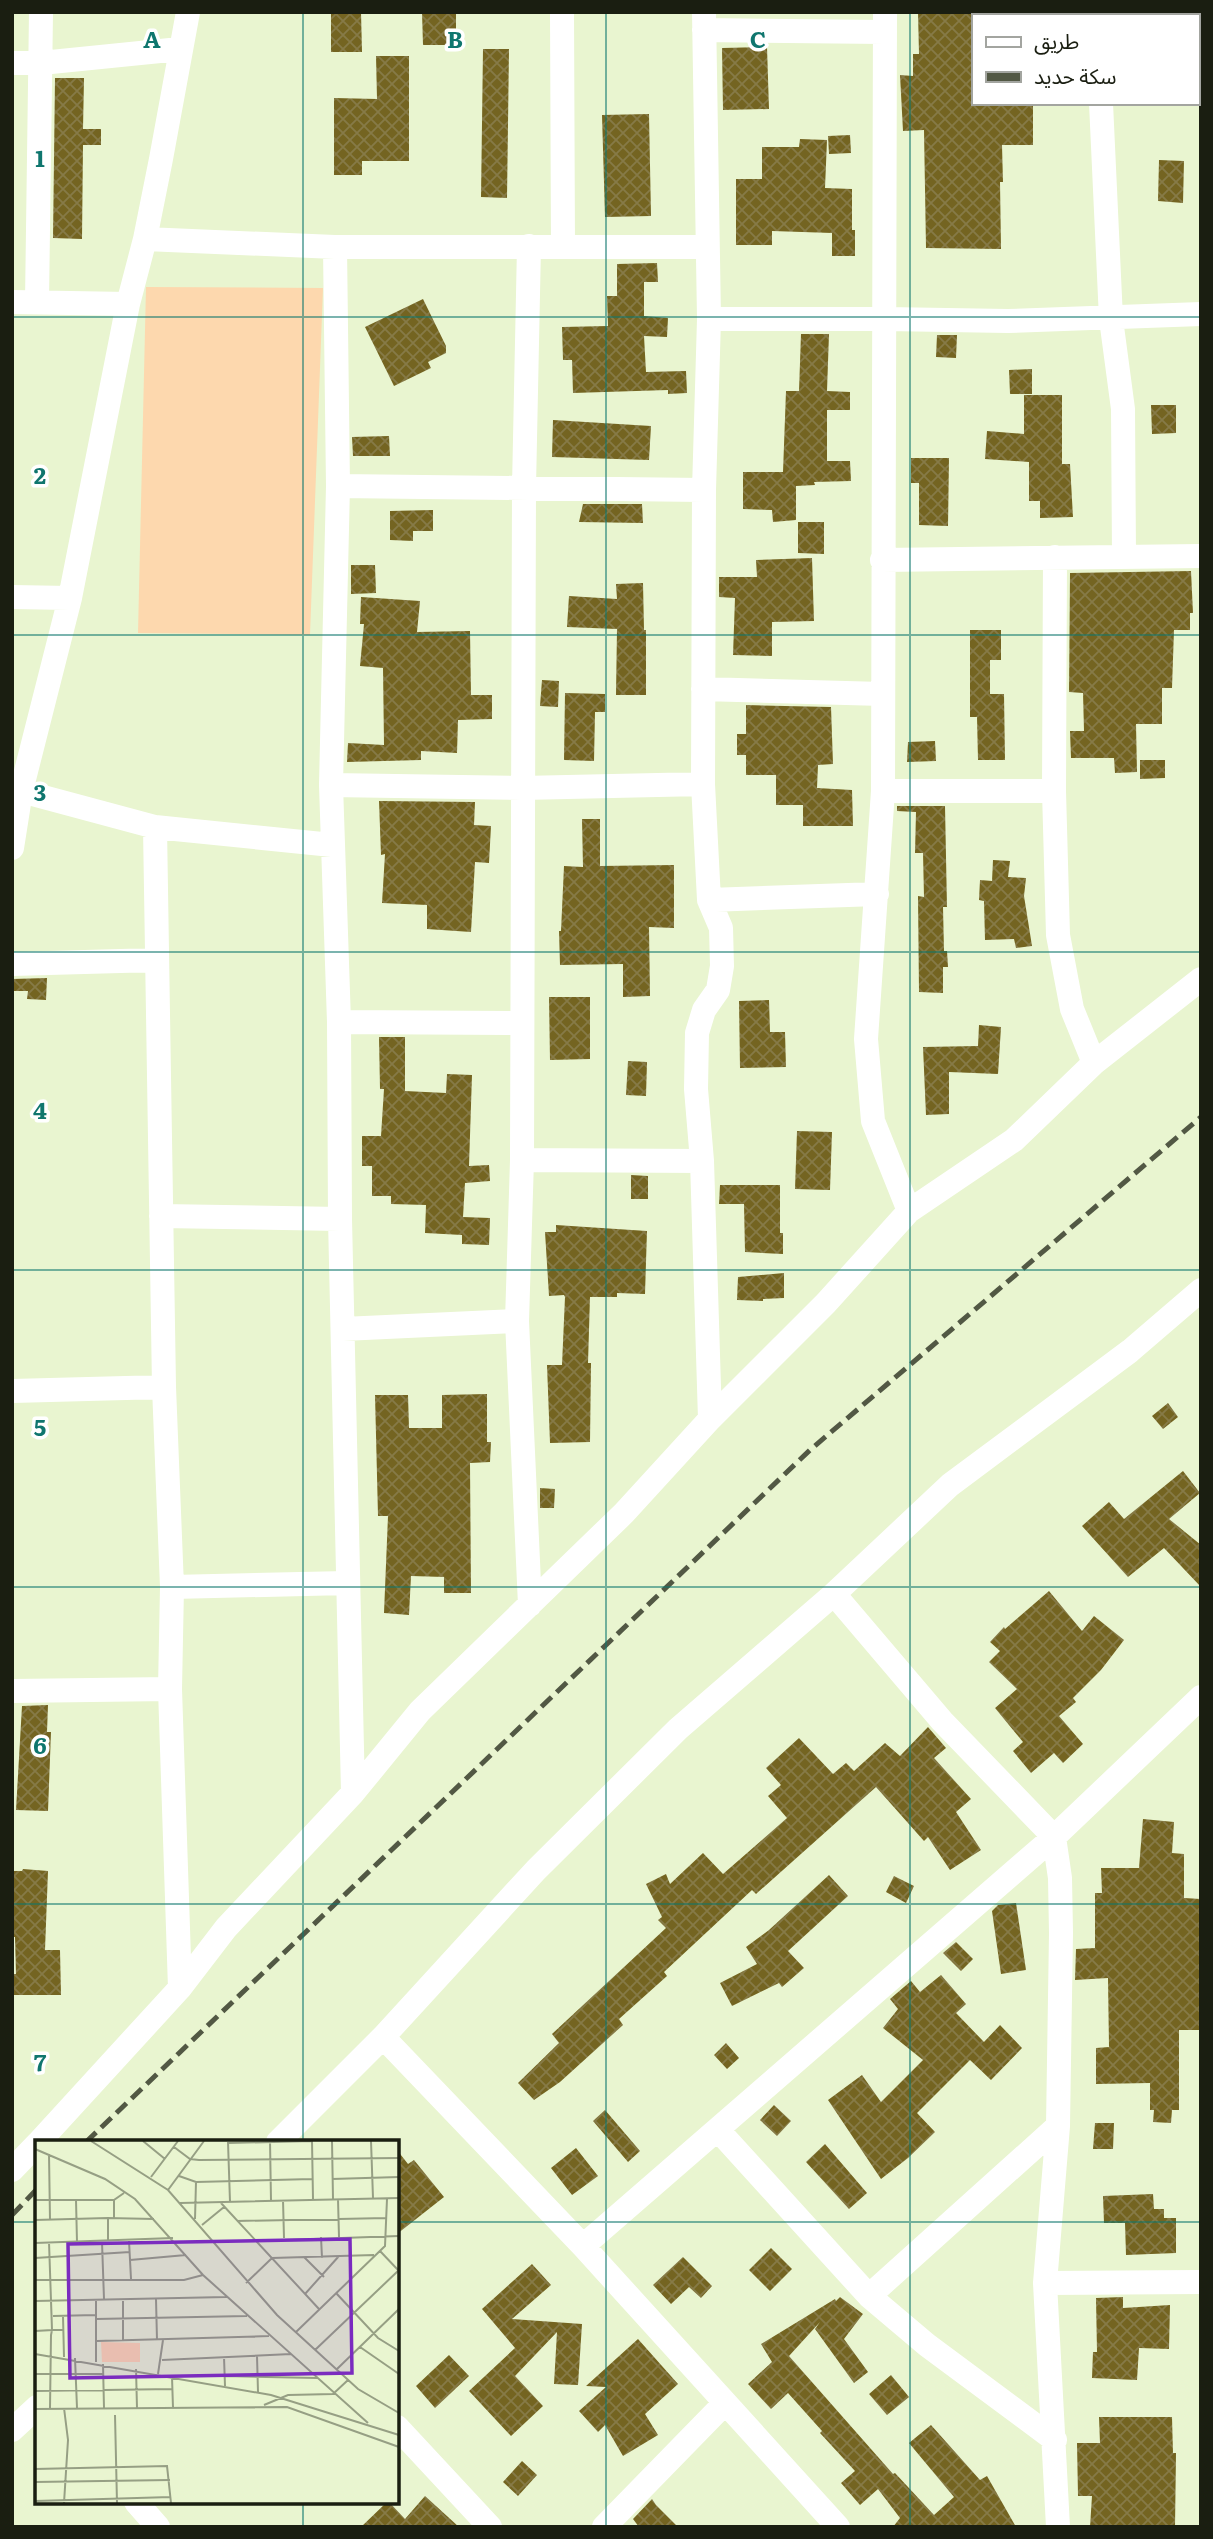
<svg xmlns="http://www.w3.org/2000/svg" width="1213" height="2539" font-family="Literata,'Noto Sans Arabic',serif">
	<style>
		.pitch { fill: #fdd8ae }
		.building { fill: url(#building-cross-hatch) }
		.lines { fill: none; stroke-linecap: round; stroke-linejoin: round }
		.street { stroke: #fff; stroke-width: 24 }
		.rail { stroke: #525844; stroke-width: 5; stroke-dasharray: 14 7; stroke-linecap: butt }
		.grid { fill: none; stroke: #0f766e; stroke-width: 2; stroke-opacity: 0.55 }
		.inset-road { fill: none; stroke: #969f84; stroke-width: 2 }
		.view { fill: #7b2cbf; fill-opacity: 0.15; stroke: #7b2cbf; stroke-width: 3.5 }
		.inset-edge { fill: none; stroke: #1a1e11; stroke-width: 3.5 }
		.grid-label { font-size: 23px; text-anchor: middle; font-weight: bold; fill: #0f766e; stroke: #fff; stroke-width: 7; stroke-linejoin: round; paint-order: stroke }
	</style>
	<defs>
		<pattern id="building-cross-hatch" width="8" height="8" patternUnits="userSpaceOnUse" patternTransform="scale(1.75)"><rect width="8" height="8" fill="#746421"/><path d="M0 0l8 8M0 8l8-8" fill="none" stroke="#867a47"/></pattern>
	</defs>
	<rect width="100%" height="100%" fill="#e9f5d0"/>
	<path class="pitch" d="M146,287l177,1 -13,347 -172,-2z"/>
	<path class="building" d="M331,12h30l1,40h-31z
		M422,12h34v33h-33z
		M918,12h55v91h60v42h-31l1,37h-3l1,67 -75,-1 -2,-118 -21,1 -3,-56 13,1v-22h6z
		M767,47l2,62 -46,1 -1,-62z
		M483,49h26l-2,149 -26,-1z
		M376,56h33v105h-47v14h-28v-77l43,1z
		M55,78h29l-1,51h18v16h-18l-1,94 -29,-1z
		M649,114l2,102 -46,1 -3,-102z
		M850,135l1,18 -22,1 -1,-18z
		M800,139l27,1 -2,48 27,1v41h3v26h-23v-23l-60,-2v14h-36v-66h26v-32h37z
		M1159,160l25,1 -1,42 -25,-2z
		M657,263l1,19h-14v34l24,2 -1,19 -23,-1 2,36 40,-1 1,22 -19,1v-4l-95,3 -1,-33h-9l-1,-33 46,-1 -1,-30h10v-32z
		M423,299l23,47v7l-18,9 3,6 -37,18 -29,-59z
		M801,334h28l-2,57 23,1v18h-23v51h23l1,20 -37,1 1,3 -19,1v34l-23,2 -1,-12 -29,-1v-37h40l3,-81h13z
		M937,335h20l-1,23 -20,-1z
		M1032,369v25h-22l-1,-24z
		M1024,395h38v69h8l3,53 -33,1v-17h-11v-39l-44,-3 2,-28 37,3z
		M1151,405h25v28l-24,1z
		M553,420l98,6 -2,34 -97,-3z
		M389,436l1,20h-37l-1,-19z
		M911,458h38l-1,68 -29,-1v-42h-8z
		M583,504h59l1,19 -64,-1z
		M433,510v21h-20v10l-23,-1v-29z
		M798,522h26v32l-26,-1z
		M812,558l2,63 -42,1v34l-39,-1 2,-57 -16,-1v-20h38l-1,-17z
		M351,565h24l1,28 -25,1z
		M1191,571l2,42h-3v17h-16l-2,58h-10v36h-26l1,48 -22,1 -1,-15h-43l-1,-27h14l-1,-38 -14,-1 1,-119z
		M643,583l1,47h2v65h-30l1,-66 -50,-2 2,-31 48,3 -1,-15z
		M361,597l59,4 -3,31 53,-1 1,64h21v24l-34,1 -1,33 -36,-2v9l-74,2 1,-19 36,2 -1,-77 -23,-2 4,-42h-4z
		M970,630h31v30h-11v34h14l1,66h-27l-1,-43h-7z
		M542,680l17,1 -1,26 -18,-1z
		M565,693l40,1v18h-10l-1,49 -30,-1z
		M746,705l85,2 2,57 -15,1 -1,23 35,2 1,36h-50v-21h-27v-30h-30v-20h-9v-21h9z
		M935,741l1,20 -29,1 1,-20z
		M1140,760h25v18l-25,1z
		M379,801l96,1 -1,23 17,1 -2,37 -14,-1 -4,70 -44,-3v-24l-45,-2 3,-49 -4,1z
		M897,806h48l2,101h-4l1,44h3l1,16h-5v26l-24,-1 -1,-96 6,1 -1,-44h-8l1,-41 -19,-1z
		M582,819h18v47l74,-1v63l-25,-1 1,69 -27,1v-33l-63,1 -1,-34h2l3,-65 19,1z
		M993,860l17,1 -2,16 18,1 -2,18 8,50 -16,2 -2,-9 -29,1 -1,-39 -5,-1 1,-20 12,1z
		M47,978l-1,22 -19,-1 1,-8h-16v-12z
		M549,997h41v62l-40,1z
		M769,1000l1,32h15l1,35 -46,1 -1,-67z
		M979,1025l22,2 -3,47 -49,-2v42l-23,1 -3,-68 55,-1z
		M379,1037h26v54l41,2 1,-19 25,1 -3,91 20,-1 1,16 -25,2 -2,34 27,1 -1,27 -27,-1v-9l-37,-2 1,-28 -35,-1v-8h-19v-30h-10v-30h19l3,-47h-4z
		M628,1061l19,1 -1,34 -20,-1z
		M797,1131l35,1 -2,58 -35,-1z
		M631,1175l17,1v23h-17z
		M720,1185h60v48h3v21l-38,-2 -1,-48h-25z
		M556,1225l91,6 -2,63 -28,-1v4h-27l-2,66h3l-1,79 -40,1 -3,-78h15l3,-68 -1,-2 -15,1 -4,-64h11z
		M784,1273v25l-21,1v2l-26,-1 1,-23z
		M487,1394v48h4l-1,20 -20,1 1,130h-27v-16l-33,-1 -2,39 -25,-2 4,-97h-10l-3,-121h33l1,33h33v-33z
		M1168,1403l10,14 -15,12 -11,-13z
		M1183,1471l17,22 -31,26 32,26v42l-37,-39 -36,29 -46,-51 27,-24 15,17z
		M540,1488l15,1 -1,19h-14z
		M1049,1591l33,40 12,-15 30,24 -23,30 -28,28 3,4 -17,14 24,28 -20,19 -9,-10 -23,20 -18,-22 10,-9 -28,-34 22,-19 -28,-27 11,-11 -10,-9 14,-15 1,2z
		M48,1705l-1,27h4l-3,79 -32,-1 6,-104z
		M928,1727l18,21 -12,10 37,41 -15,13 25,38 -31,20 -22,-33 -4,4 -48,-54 -120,107 -4,-4 -88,82 3,4 -48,43 4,6 -63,57 -26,18 -16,-17 41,-40 -7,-9 114,-106 -8,-8 4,-3 -16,-33 20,-10 4,10 33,-31 20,21 64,-56 -19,-22 13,-11 -15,-17 33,-30 34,36 13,-11 8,8 31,-28 15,13z
		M1143,1819l31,3 -2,31 12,1v44l17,1v131h-22v80h-7l-1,13 -18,-1 1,-12h-4v-27l-54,1v-36l13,-1 -1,-69 -33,2 1,-31 19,-1v-55h7l-1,-25h38z
		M23,1869l25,2 -3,79h15l1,45h-49v-21h4l-1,-37h-3v-66h10z
		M829,1875l19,21 -60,55 16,17 -22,19 -3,-4 -47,23 -12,-23 37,-19 -11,-17 23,-17z
		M894,1876l20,10 -8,17 -20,-11z
		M1016,1903l10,67 -25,4 -9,-63 6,-6z
		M956,1942l17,17 -12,12 -18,-18z
		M941,1975l25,29 -10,9 28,29 16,-17 22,23 -31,32 -21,-20 -53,53 18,19 -27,26 -27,21 -53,-79 34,-25 19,27 42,-42 -40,-32 15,-19 -8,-10 21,-18 9,11z
		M726,2043l13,15 -12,11 -13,-14z
		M774,2105l17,16 -14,15 -17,-16z
		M605,2110l35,41 -12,11 -35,-41z
		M1095,2123h19l-1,26h-20z
		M825,2144l42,49 -18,16 -43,-47z
		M576,2148l22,28 -26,19 -21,-27z
		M397,2150l11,14 6,-4 30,37 -47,37z
		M1153,2194l1,15h10v9h12v35l-50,2 -1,-32h-21l-1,-27z
		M771,2248l21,21 -22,22 -21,-21z
		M683,2257l29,29 -11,12 -12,-11 -18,17 -18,-19z
		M532,2264l19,21 -39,34 70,5 -4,61 -24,-1 3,-52 -42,44 28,30 -32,30 -42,-45 46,-43 -33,-39z
		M840,2297l23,17 -19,25 24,33 -14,11 -39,-54 5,-7 -31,34 104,118 2,-1 39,42 20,-18 -45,-54 22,-18 49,55 7,-4 29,51h-123l7,-9 -22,-29 -18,16 -19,-22 14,-12 -35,-38 2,-2 -34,-38 -17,16 -23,-25 24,-22 -11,-18 74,-45 1,2z
		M1123,2297v11l47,-3 -1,44 -30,-1 -2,32 -45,-2 1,-26h4l-1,-54z
		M638,2339l40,45 -33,30 13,21 -35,21 -18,-31 -7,7 -19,-21 27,-24 -20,-1z
		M449,2355l20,21 -34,32 -19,-22z
		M891,2375l18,22 -22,18 -18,-21z
		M1099,2417h73l1,36h3l-1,74h-85l2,-31h-14l-1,-53h23z
		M522,2461l15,14 -19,21 -15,-14z
		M425,2496l34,31h-98l26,-25h2l16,17z
		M652,2499l4,6 22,22h-39l-6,-8z"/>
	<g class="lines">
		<path class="street" d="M562,12l1,235
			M704,12l5,307 -5,171 -1,294 6,116 12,28 1,38 -4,24 -14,20 -7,23 -1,56 6,72 8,258
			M885,12l-2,779 -17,248 7,82 36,90
			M1097,12v4
			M704,30l181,2
			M12,63h29l139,-14
			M1101,103l10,216 12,90 1,148
			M145,239l190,8h372
			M529,246l-5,241 -2,673 -5,161 13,284
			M335,247l3,239 -7,299 8,237 1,197 13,574
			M12,302l116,2
			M37,302l4,-290
			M709,319h177l122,2 193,-7
			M338,486l366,4
			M1055,557l-1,234 4,144 14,74 22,54
			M882,560l319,-4
			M12,597l58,1
			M703,689l180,5
			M331,785l191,3 181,-4
			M21,791l134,36 177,18
			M883,791h171
			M155,827l9,560 8,200 -2,102 10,299
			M12,848l9,-57 49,-193 58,-294 17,-65 16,-80 27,-147
			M709,900l168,-6
			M12,964l145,-4
			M339,1022l183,1
			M522,1160l180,1
			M161,1216l179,3
			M343,1329l174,-8
			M12,1391l152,-4
			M172,1587l175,-4
			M834,1594l108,127 112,116 6,41 1,55 -3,193 -13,157 13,244
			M12,1691l158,-2
			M383,2037l200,209 255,281
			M718,2130l151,166 58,49 128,95
			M39,2142l141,-154 46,-60 127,-135 67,-82 204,-198 86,-94 116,-116 83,-92 105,-71 80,-77 107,-84
			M278,2142l105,-105 153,-167 142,-141 156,-135 116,-109 180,-134 71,-61
			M12,2170l25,-26
			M583,2246l471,-409 147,-140
			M1045,2283l156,-1
			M869,2296l189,-170
			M397,2427l93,100
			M12,2430l25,-23
			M136,2502l22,25
			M604,2527l120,-123"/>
		<path class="rail" d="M86,2142l724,-692 391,-333
			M12,2215l25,-26"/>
	</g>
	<path class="grid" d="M303,12v2130M606,12v2515M910,12v2515M12,317h1189M12,635h1189M12,952h1189M12,1270h1189M12,1587h1189M12,1904h1189M12,2222h25M397,2222h804M303,2502v25"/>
	<g transform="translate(35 2140)">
		<rect width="364" height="364" fill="#e9f5d0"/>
		<path d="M66,202l39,1v19h-38z" fill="#fdd8ae"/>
		<path class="inset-road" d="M56,1l77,49 109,125 81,74 41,24M108,1l22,18M235,1l1,60M277,1l1,58M297,1l1,58M336,1l2,57M193,2l2,60M193,3l84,-2M139,7l16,12 9,1 200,-2M0,9l70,30 30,20 68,76 165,148M14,14l1,66M144,36l17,6 116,-3M116,37l27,-36M297,39l67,-2M133,50l36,-49M303,59l1,38M0,60h79M41,60l1,42M248,60l1,38M145,63l219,-5M186,63l98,106M79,79v-19l10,-7M160,79l1,-37M0,80l73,-2M202,81l150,-3M167,85l22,-18M286,97l1,21M94,101l2,38M221,101l143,-5M67,102l2,57M73,102v-24l46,1M0,103l138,-5M345,111l19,20M269,117l20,20M0,118l95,-6M95,120l56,-5M0,140h149l19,-5M211,143l26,-25 102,-3M301,153l42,45 21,13M270,154l34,-38M61,159v63M88,159v41M121,159l1,41M0,161l191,-4M18,176l43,-1M28,176l1,41M61,179l151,-3M0,191l17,-1 -3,-88M261,192l89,-86 2,-47M62,201l172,-5M325,207l39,27M280,210l84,-80M0,214l236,41 128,40M222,216l1,36M189,217l1,29M40,218l2,50M127,220l129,-6M68,224l1,44M101,229l1,39M302,229l62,-60M0,234h68M123,234l5,-34M190,236l92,2M137,237l1,31M0,251l138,-2M229,265l24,-10 45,-1 15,-14M15,268l1,-73 1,-5h12M0,269l252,-2 112,40M80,275l2,88M0,329l132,-3 4,37M0,342l135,-2M0,361l136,-4M29,363l4,-63 -4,-32"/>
		<path class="view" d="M315,99l2,134 -282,5 -2,-134z"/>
		<rect width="364" height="364" class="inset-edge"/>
	</g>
	<g class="grid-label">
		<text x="152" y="48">A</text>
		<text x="455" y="48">B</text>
		<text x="758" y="48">C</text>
		<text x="40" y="167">1</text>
		<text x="40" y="484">2</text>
		<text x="40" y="801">3</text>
		<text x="40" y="1119">4</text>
		<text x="40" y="1436">5</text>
		<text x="40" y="1754">6</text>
		<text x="40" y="2071">7</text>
	</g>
	<rect width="1213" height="2539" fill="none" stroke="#1a1e11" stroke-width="28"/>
	<rect x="972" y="14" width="228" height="91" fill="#ffffff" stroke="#a3a5a0" stroke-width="2"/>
	<rect x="986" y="37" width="35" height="10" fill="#ffffff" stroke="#a3a5a0" stroke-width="2"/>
	<text x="1034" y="49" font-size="21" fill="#1a1e11">طريق</text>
	<rect x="986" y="72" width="35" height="10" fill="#525844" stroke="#a3a5a0" stroke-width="2"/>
	<text x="1034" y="84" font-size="21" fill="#1a1e11">سكة حديد</text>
</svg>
